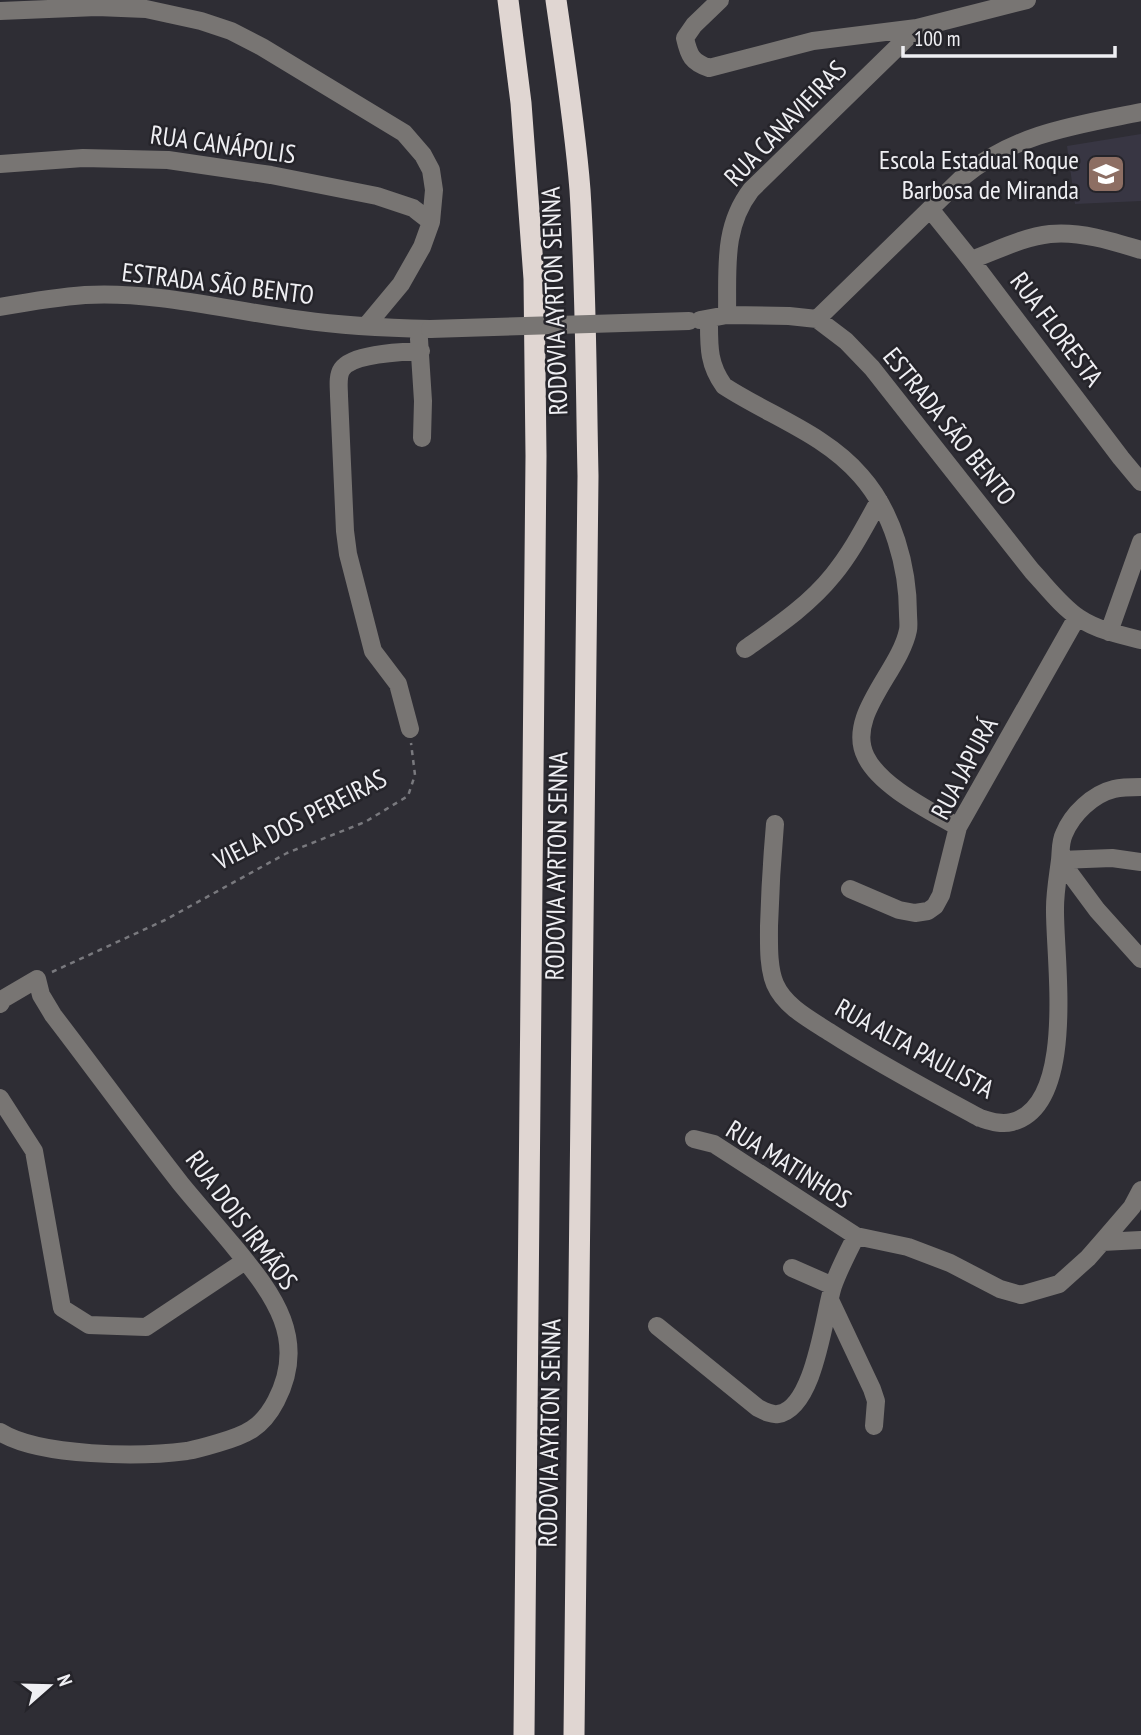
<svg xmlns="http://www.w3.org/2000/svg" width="1141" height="1735" font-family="'PT Sans Narrow',sans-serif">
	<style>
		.built { fill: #383643 }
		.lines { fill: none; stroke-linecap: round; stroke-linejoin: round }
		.path { stroke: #79797e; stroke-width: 2.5; stroke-dasharray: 5 5; stroke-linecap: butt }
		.minor { stroke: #787573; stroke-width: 18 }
		.highway { stroke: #e0d6d2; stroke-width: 21 }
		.minor-bridge { stroke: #787573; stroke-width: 18 }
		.labels { text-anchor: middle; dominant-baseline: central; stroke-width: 5; stroke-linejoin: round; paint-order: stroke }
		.street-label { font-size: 26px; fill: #efeff3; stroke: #25242a }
		.poi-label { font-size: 26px; fill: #efeff3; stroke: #25242a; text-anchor: end }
	</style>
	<rect width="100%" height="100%" fill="#2e2d34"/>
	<path class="built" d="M1141,134v67l-66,3 -8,-58z"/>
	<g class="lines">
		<path class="path" d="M52,972l113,-52 122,-67 78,-31 43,-26 7,-21 -4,-32"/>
		<path class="minor" d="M720,0l-26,25 -9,13c4,18 7,24 24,30l104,-27 104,-13 110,-28
			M0,11l97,-4 49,2 55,12 30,10 31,16 142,86 19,22 8,15 3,20 -3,32 -9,25 -21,37 -35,42
			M0,164l83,-6 85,2 103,15 106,21 36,12 18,14
			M930,209l41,51 150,198 20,24
			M971,260c25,-9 52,-23 79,-26 30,-3 62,7 91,16
			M0,307c28,-5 57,-10 85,-12 73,-4 145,16 217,25 42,6 85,8 128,9
			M727,315c1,-45 -5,-87 24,-125l166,-162
			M709,319c0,27 -1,45 15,67 46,30 101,48 137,90 32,36 47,91 47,138 0,5 1,11 0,16 -8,41 -63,86 -42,127 15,30 63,53 92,70
			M817,319l147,-143c52,-43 113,-51 177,-64
			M700,320l27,-5 62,1 28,3 29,22 26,27 160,203c15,16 29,35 47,47 18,12 41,17 62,22
			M419,339l4,62 -1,37
			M1109,632l32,-90
			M745,649c31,-22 64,-44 88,-74 19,-23 32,-49 46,-74
			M410,729l-12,-45 -25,-33 -25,-97 -3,-23 -6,-135c0,-8 -2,-20 3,-27 11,-16 61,-17 79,-18
			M775,824c-3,34 -5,68 -6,102 0,18 -1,41 6,58 10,23 36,36 56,49 48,31 99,58 149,85 10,3 21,7 32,4 66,-17 42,-165 43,-214 0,-16 3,-32 5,-48 1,-8 0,-18 4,-26 8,-20 29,-40 50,-45 8,-2 19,-2 27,-2
			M1060,860l37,50 44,49
			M1060,860l52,-2 29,4
			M850,889l49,21 16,3 13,-2 7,-5 6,-11 17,-68 119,-210
			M0,1004l3,-5 34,-20 4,16 12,20c43,56 84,113 128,169 18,22 37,43 55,65 38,46 72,91 40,152 -14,27 -30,34 -58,42 -10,3 -20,6 -31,8 -46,6 -147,6 -187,-19
			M0,1098l34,53 28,157 27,17 57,2 99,-66
			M694,1139l20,5 142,92 52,11 42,16 50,26 21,6 38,-11 29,-26 14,-16 30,-35 9,-17
			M1102,1242l39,-2
			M792,1268l41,18
			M831,1302l41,87 4,12 -2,25
			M657,1326l101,82c6,3 13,7 20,6 37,-6 46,-100 55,-128 6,-17 15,-34 23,-50"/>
		<path class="highway" d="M508,0l13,103 13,176 2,177 -12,1279
			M556,0c9,63 19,126 24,190 6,95 6,191 8,286l-14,1259"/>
		<path class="minor-bridge" d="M430,329l259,-8"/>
	</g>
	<defs>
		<symbol id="school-square" viewBox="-11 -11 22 22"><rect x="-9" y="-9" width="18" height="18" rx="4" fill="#8d6e63" stroke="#25242a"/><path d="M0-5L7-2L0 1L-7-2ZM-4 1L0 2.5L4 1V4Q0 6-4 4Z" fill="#fff"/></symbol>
	</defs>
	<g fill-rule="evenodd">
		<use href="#school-square" x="1084" y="152" width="44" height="44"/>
	</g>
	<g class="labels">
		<g class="street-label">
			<text transform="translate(785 123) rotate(-46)">RUA CANAVIEIRAS</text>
			<text transform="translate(223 144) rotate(8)">RUA CANÁPOLIS</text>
			<text transform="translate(218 283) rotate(7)">ESTRADA SÃO BENTO</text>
			<text transform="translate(554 301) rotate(-92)">RODOVIA AYRTON SENNA</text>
			<text transform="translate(1057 329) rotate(53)">RUA FLORESTA</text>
			<text transform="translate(950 426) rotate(51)">ESTRADA SÃO BENTO</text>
			<text transform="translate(964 768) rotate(-62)">RUA JAPURÁ</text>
			<text transform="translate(300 819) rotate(-27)">VIELA DOS PEREIRAS</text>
			<text transform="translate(556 866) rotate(-89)">RODOVIA AYRTON SENNA</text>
			<text transform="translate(915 1048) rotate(29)">RUA ALTA PAULISTA</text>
			<text transform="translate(789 1164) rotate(32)">RUA MATINHOS</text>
			<text transform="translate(242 1220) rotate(53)">RUA DOIS IRMÃOS</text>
			<text transform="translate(549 1433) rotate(-89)">RODOVIA AYRTON SENNA</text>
		</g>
		<g class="poi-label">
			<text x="1079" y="159">Escola Estadual Roque<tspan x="1079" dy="30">Barbosa de Miranda</tspan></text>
		</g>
	</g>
	<g transform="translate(49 1686) rotate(70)" stroke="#25242a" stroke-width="5" paint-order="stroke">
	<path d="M0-5L12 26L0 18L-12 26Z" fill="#efeff3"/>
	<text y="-10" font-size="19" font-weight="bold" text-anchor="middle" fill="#efeff3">N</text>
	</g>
	<path d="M903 46v10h212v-10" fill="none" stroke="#efeff3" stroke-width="3.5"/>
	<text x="914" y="46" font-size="21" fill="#efeff3" stroke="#25242a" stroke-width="5" paint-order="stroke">100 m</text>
</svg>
